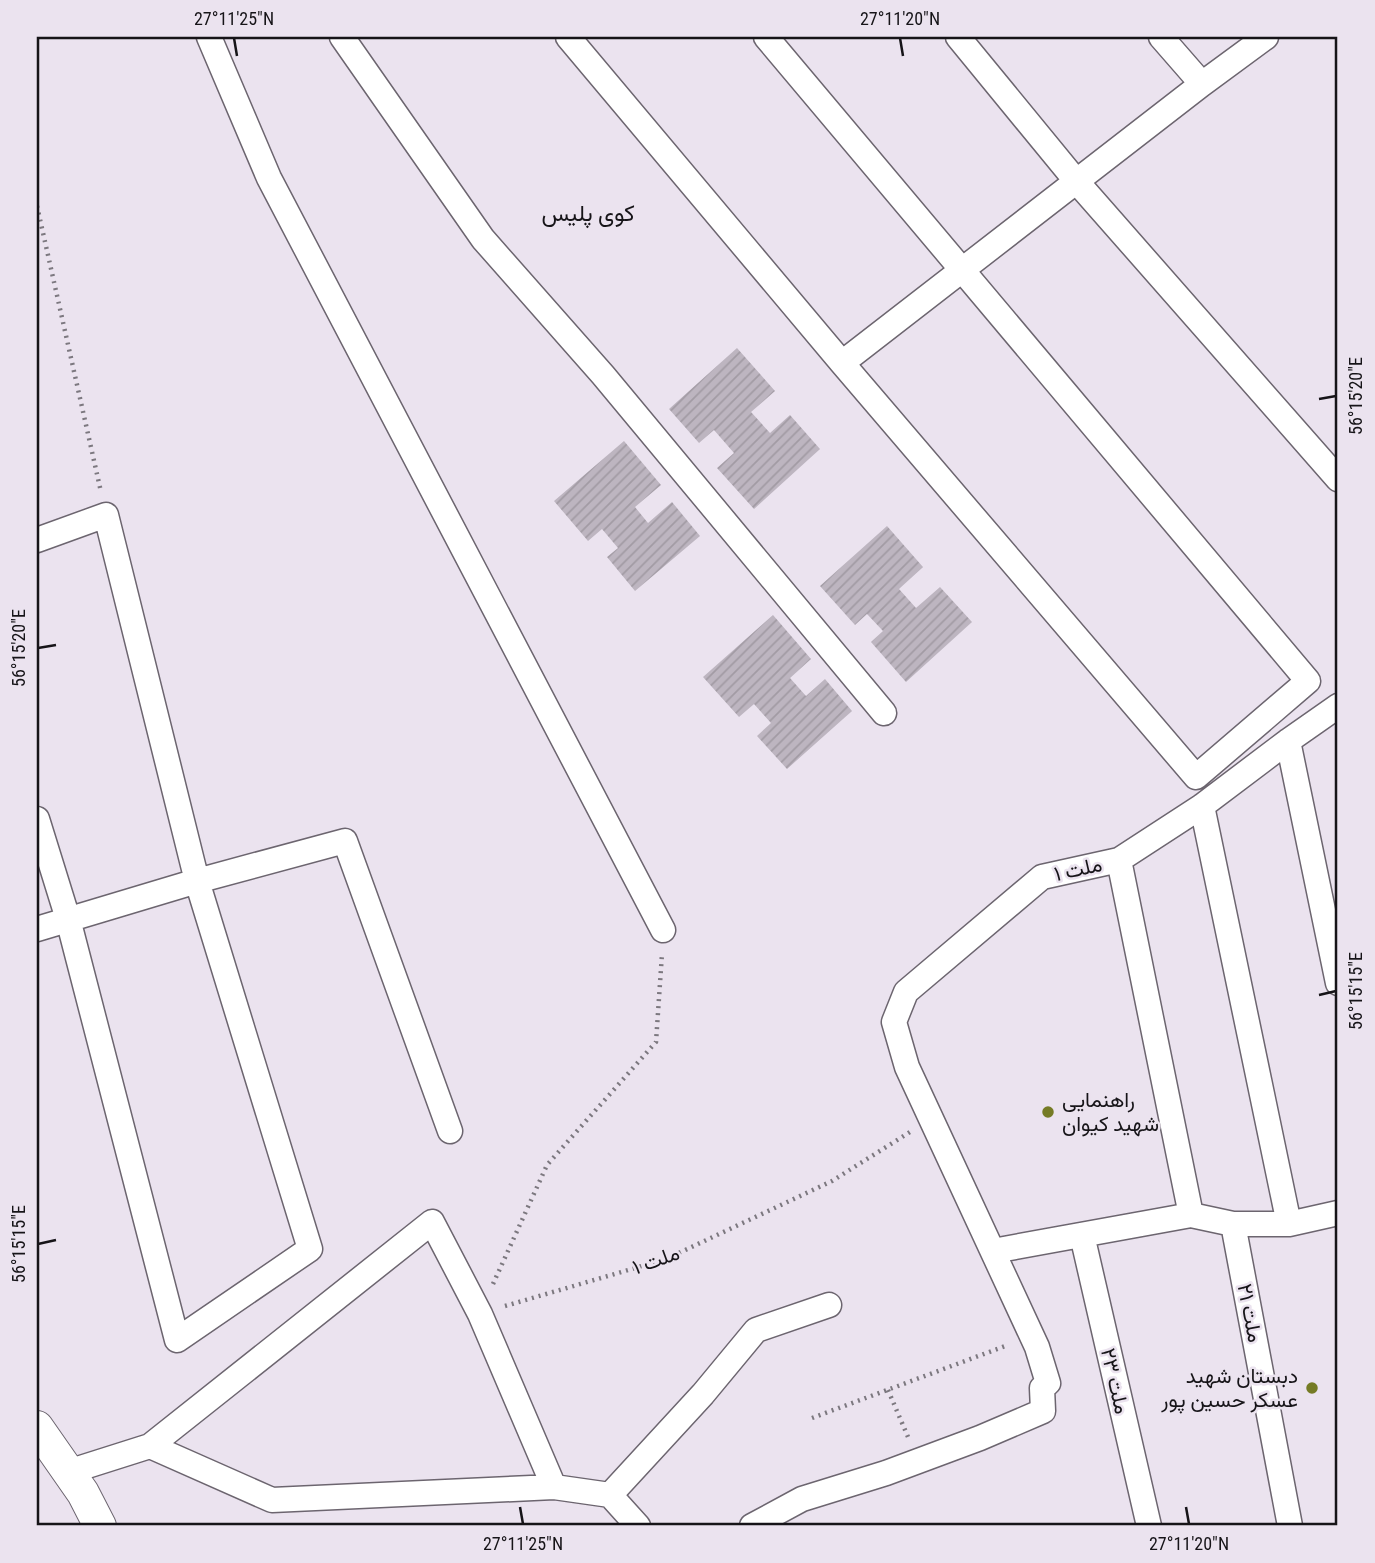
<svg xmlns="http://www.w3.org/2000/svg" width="1375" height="1563" font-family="'Roboto Condensed',Vazirmatn,sans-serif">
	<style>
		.building { fill: url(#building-hatch) }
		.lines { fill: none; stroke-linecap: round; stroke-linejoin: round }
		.minor-casing { stroke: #6c656f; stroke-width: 27 }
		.tertiary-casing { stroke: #6c656f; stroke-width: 34 }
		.path { stroke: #7c787f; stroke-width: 4.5; stroke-dasharray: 2 5; stroke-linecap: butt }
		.minor { stroke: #fff; stroke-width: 24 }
		.tertiary { stroke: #fff; stroke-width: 32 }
		.ticks { fill: none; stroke: #161418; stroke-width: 2.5 }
		.poi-dot { fill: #757b25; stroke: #ebe3ef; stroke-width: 2.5 }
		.labels { text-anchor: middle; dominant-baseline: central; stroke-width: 5; stroke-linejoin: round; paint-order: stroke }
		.street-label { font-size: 21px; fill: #161418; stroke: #ebe3ef }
		.poi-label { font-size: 21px; fill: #161418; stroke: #ebe3ef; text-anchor: start }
		.neighbourhood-label { font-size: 23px; fill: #161418; stroke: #ebe3ef }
		.neatline { fill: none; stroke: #161418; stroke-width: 2.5 }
		.ticks-label { font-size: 18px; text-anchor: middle; fill: #161418 }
	</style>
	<defs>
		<pattern id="building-hatch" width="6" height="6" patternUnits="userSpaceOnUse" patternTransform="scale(1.75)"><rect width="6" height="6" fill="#bdb5c0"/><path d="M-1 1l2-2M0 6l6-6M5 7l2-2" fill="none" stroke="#a29ba4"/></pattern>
	</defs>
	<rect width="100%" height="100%" fill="#ebe3ef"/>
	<path class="building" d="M737,348l38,43 -24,21 19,21 20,-18 30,34 -66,60 -37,-41 17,-15 -20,-23 -15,13 -30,-34z
		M624,441l37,44 -26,22 13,16 24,-21 28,34 -65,55 -28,-34 11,-9 -16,-19 -14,12 -34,-40z
		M887,526l36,41 -24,22 17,19 24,-21 32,35 -66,60 -35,-40 12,-11 -16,-17 -12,11 -35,-39z
		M773,615l38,44 -21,19 16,18 19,-17 27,32 -65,58 -30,-33 14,-13 -17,-19 -15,13 -36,-40z"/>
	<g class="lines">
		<defs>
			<path id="minor" d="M209,37l60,141 394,752
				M342,37l141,202 120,136 281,338
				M568,37l274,326 354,414 112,-96 -542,-644
				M958,37l119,145 261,297
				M1161,37l41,47
				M842,363l360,-279 64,-47
				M37,540l69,-25 91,366 113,368 -133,91 -109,-421 -31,-100
				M1288,741l50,242
				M1202,806l87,418
				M1119,860l72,355
				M37,929l160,-48 148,-40 105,290
				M1233,1224l57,302
				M1082,1235l67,291
				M993,1251l198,-36 42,9h56l49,-11
				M150,1446l122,54 282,-13 56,8 28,31
				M68,1472l82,-26 282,-224 48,92 74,173
				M610,1495l93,-101 53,-64 73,-25
				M752,1526l50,-27 84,-26 94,-35 63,-27 -1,-23 6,-5 -11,-36 -130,-280 -13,-45 12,-30 136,-115 77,-17 83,-54 86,-65 50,-35"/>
			<path id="tertiary" d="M37,1427l46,66 17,33"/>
		</defs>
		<use href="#minor" class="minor-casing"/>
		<use href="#tertiary" class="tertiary-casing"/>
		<path class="path" d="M37,206l64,286
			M493,1284l54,-119 109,-123 6,-88
			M505,1306l161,-47 166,-78 78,-49
			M888,1390l20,47
			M812,1418l196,-73"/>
		<use href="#minor" class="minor"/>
		<use href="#tertiary" class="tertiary"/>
	</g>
	<path class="ticks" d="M234,38l3,18M900,38l3,18M1319,399l17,-3M38,648l18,-3M1319,995l17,-4M38,1244l18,-4M520,1507l3,17M1186,1507l3,17"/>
	<g class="poi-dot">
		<circle cx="1048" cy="1112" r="7"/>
		<circle cx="1312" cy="1388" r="7"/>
	</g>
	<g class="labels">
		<g class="street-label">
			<text transform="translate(1078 869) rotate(-13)">ملت ۱</text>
			<text transform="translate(656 1260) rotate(-20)">ملت ۱</text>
			<text transform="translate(1250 1313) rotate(79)">ملت ۲۱</text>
			<text transform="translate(1115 1381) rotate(77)">ملت ۲۳</text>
		</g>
		<g class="poi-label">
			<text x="1062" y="1100">راهنمایی<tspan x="1062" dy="24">شهید کیوان</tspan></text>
			<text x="1298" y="1376" text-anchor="end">دبستان شهید<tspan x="1298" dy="24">عسکر حسین پور</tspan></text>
		</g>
		<g class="neighbourhood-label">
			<text x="588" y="213">کوی پلیس</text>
		</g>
	</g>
	<rect width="1375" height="1563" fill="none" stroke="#ebe3ef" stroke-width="77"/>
	<rect x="38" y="38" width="1298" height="1486" class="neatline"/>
	<g class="ticks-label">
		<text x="234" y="25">27°11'25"N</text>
		<text x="900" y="25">27°11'20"N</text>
		<text transform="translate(1356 396) rotate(-90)" y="6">56°15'20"E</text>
		<text transform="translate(19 648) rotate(-90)" y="6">56°15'20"E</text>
		<text transform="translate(1356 991) rotate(-90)" y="6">56°15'15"E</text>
		<text transform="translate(19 1244) rotate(-90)" y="6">56°15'15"E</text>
		<text x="523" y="1550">27°11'25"N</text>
		<text x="1189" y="1550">27°11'20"N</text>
	</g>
</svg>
